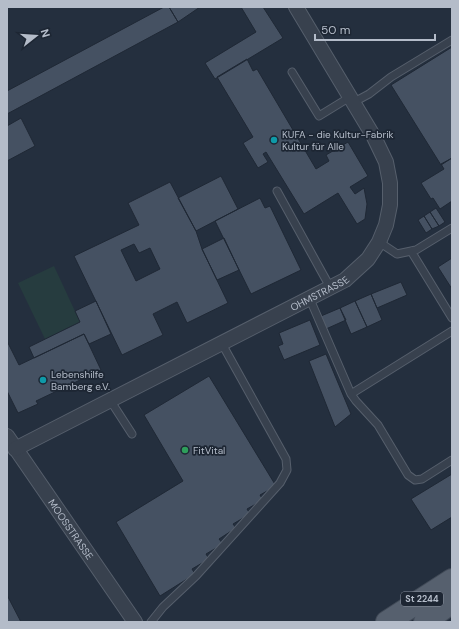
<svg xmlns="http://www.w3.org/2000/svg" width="459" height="629" font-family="'DM Sans',sans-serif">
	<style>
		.green { fill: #263c3f }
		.building { fill: #455162; stroke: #1f2835; fill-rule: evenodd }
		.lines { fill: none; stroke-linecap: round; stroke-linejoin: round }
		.lane-casing { stroke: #565f6c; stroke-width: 9 }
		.street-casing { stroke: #565f6c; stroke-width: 16 }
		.primary-casing { stroke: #414a57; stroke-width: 24 }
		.lane { stroke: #38414e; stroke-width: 7 }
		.street { stroke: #38414e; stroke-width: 14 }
		.primary { stroke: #56606e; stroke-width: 22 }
		.culture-dot { fill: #0f9aa8; stroke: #1d2633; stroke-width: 1.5 }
		.leisure-dot { fill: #2e9e5b; stroke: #1d2633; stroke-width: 1.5 }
		.labels { text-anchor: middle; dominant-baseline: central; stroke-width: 3.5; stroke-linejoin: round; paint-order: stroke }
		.shield { fill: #1d2633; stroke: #878f9c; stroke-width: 1 }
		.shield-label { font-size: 9px; font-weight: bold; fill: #b4bcc9 }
		.poi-label { font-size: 10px; fill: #b4bcc9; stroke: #1d2633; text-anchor: start }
		.street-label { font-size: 10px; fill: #b4bcc9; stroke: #1d2633 }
	</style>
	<rect width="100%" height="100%" fill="#242f3e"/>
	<path class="green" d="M54,266l26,56 -35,17 -27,-56z"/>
	<path class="building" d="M164,7h5l9,15 -171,92v-23z
		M169,7h31l-22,15z
		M241,7h22l20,31 -68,41 -10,-16 51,-31z
		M452,47v111l-11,7 -50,-80z
		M247,59l6,12 4,-2 59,100 13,-8 -3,-6 22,-13 20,34 -18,11 5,7 9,-6 3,16 -2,15 -8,5 -19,-31 -34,21 -38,-62 -3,2 5,8 -10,6 -15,-25 10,-6 -36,-60z
		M21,118l14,28 -28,15v-35z
		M452,158v43l-12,8 -7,-11 -2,1 -10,-16 23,-14 -3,-5z
		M221,176l17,33 -42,22 -18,-33z
		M170,182l26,49 6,18 26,54 -41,20 -10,-21 -24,12 10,21 -41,20 -48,-99 65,-31 -11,-22zM134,244l5,9 11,-5 10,21 -24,12 -15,-31z
		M260,198l5,10 5,-2 31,64 -50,24 -36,-73z
		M436,208l9,14 -6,4 -9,-14z
		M430,212l9,14 -7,3 -8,-13z
		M424,216l8,13 -6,4 -8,-13z
		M224,238l15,32 -22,10 -15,-31z
		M452,258v31l-14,-22z
		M401,282l6,13 -30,13 -6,-14z
		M371,294l11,26 -15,7 -12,-26z
		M96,301l15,33 -22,10 -5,-10 -50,24 -5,-11 51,-25 -5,-11z
		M355,301l12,26 -16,7 -11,-26z
		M340,308l6,12 -20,9 -5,-13z
		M310,320l10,25 -36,15 -6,-14 5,-2 -4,-11z
		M84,334l17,36 -65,31 2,3 -20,9 -11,-22v-50l12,24z
		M326,354l25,60 -16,13 -26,-66z
		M209,376l67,110 -16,9 3,5 -16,9 3,5 -17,10 3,4 -17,11 4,5 -17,10 3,5 -17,10 3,5 -35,22 -44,-74 67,-41 -39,-66z
		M452,474v43l-21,13 -20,-31z
		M7,595l14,27h-14z"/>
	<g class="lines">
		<defs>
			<path id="lane" d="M292,72l27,44 31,-19
				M354,102l15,-8 22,-17 61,-37
				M277,191l53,96
				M379,242l18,12 19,-4 36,-22
				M411,251l41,67
				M309,297l42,97 5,7 22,24 30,50 7,5 7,-1 30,-19
				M351,394l101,-63
				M110,400l22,34
				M151,622l12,-15 33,-31 84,-93 7,-13 -1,-11 -65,-117"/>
			<g id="street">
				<path id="s1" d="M7,436l128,186"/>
				<path id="s2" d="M15,449l330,-169 23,-21 11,-17 7,-17 4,-20v-22l-4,-21 -12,-25 -78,-130"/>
			</g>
			<path id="primary" d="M387,622l65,-42
				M425,622l27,-20"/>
		</defs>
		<use href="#lane" class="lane-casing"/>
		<use href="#street" class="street-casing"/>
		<use href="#primary" class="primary-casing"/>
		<use href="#lane" class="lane"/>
		<use href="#street" class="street"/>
		<use href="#primary" class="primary"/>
	</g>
	<g class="culture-dot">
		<circle cx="274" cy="140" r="4"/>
		<circle cx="43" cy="380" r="4"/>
	</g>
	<circle class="leisure-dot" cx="185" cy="450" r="4"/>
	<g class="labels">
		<rect class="shield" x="401" y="592" width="42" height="14" rx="3"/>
		<g class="shield-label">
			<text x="422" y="599">St 2244</text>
		</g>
		<g class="poi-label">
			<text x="282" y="134">KUFA - die Kultur-Fabrik<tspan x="282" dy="12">Kultur für Alle</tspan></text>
			<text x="51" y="374">Lebenshilfe<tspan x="51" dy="12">Bamberg e.V.</tspan></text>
			<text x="193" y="450">FitVital</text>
		</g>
		<g class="street-label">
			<text stroke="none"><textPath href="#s2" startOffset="342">OHMSTRASSE</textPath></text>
			<text stroke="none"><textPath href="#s1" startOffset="113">MOOSSTRASSE</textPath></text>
		</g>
	</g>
	<rect width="459" height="629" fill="none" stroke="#b4bcc9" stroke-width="16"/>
	<g transform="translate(36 36) rotate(73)" stroke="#1d2633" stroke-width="3" paint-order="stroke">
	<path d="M0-3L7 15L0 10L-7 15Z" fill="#b4bcc9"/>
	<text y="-6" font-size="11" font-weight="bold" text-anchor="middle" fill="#b4bcc9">N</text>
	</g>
	<path d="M315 34v6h120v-6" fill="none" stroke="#b4bcc9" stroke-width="2"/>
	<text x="321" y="34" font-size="12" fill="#b4bcc9" stroke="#1d2633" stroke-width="3" paint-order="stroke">50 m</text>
</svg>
